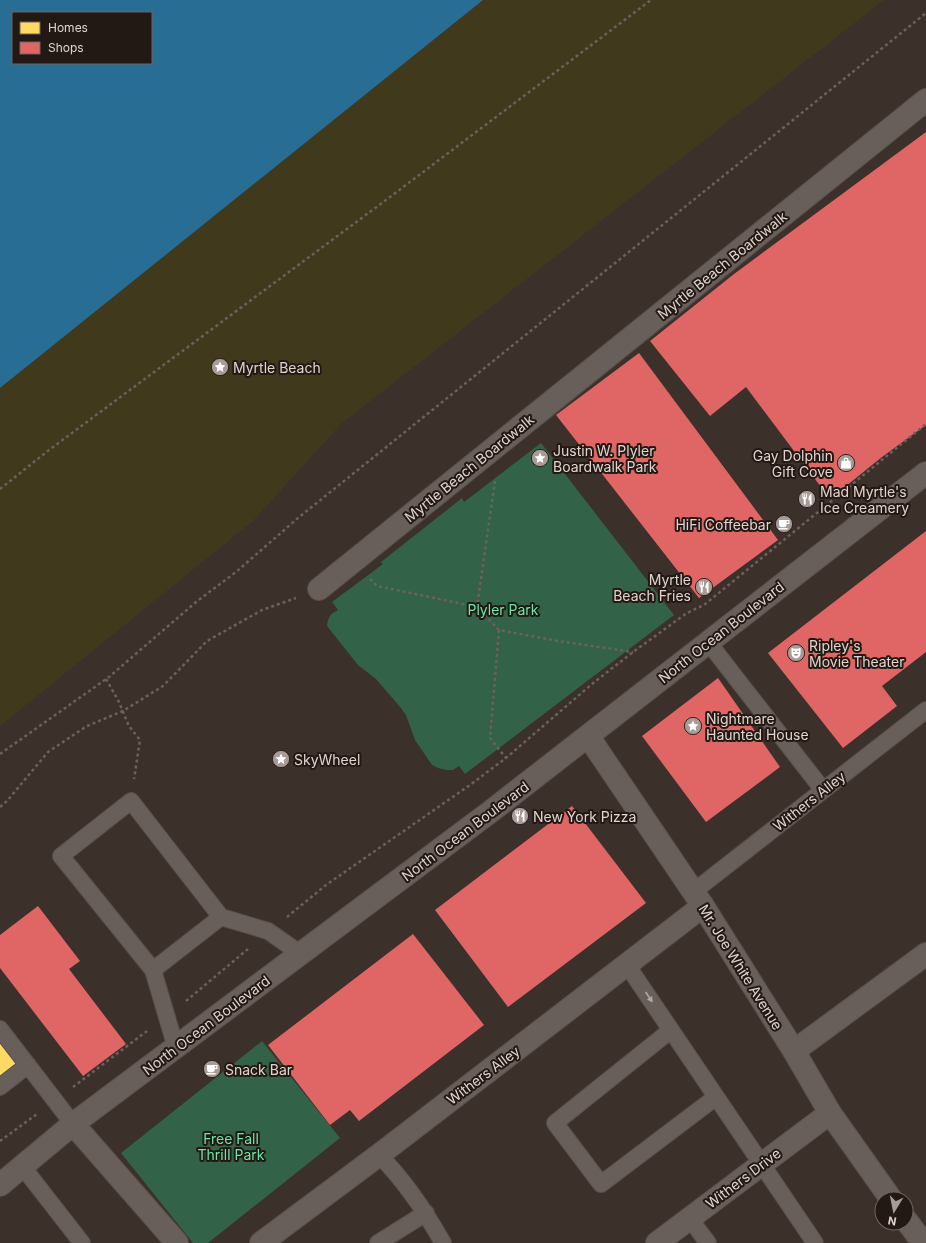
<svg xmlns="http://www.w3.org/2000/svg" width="926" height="1243" font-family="Inter,sans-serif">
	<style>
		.green { fill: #326248 }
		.sand { fill: #41391c }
		.water { fill: #286d93; fill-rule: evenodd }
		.homes { fill: #ffd966 }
		.shops { fill: #e06666 }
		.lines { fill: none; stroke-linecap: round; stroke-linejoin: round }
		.lane-casing { stroke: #584d49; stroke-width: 18 }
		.street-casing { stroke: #584d49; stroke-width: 24 }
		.secondary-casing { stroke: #584d49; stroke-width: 24 }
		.path { stroke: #6b615e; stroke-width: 2.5; stroke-dasharray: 3 3; stroke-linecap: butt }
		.lane { stroke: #685f5b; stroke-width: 16 }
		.street { stroke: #685f5b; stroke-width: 22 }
		.secondary { stroke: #685f5b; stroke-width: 22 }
		.oneway { fill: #b7aaa6 }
		.labels { text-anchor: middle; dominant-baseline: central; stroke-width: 4; stroke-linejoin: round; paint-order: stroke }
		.street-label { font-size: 14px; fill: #e2d3ce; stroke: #221814 }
		.poi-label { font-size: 14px; fill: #e2d3ce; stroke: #221814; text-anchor: start }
		.park-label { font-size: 14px; fill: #65eba7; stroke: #221814 }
	</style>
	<rect width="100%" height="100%" fill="#3c302b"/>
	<path class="green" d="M541,443l133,172 -209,159 -6,-8 -6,4h-7l-8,-2 -6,-3 -17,-25 -9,-25 -5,-7 -25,-29 -18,-14 -31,-39c1,-9 3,-12 11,-16l-6,-8 51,-38 -2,-2 81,-64 2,4z
		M262,1041l78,97 -132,105h-15l-72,-90z"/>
	<path class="sand" d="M483,0h401l-543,424 -88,97 -253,205v-338z"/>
	<path class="water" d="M0,0h483l-483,388zM13,13h138v50h-138z"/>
	<path class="homes" d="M0,1043l18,22 -18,14z"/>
	<path class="shops" d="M926,132v293l-44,32 -52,42 -84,-112 -36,29 -60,-75 84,-67z
		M639,353l139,187 -79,58 -143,-183z
		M926,531v121l-44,34 15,20 -54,42 -75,-95z
		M718,678l62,89 -74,55 -64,-86z
		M572,806l74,97 -138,104 -73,-97z
		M38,906l42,55 -11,8 57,75 -43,32 -83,-108v-33z
		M413,934l71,91 -125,96 -9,-11 -20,15 -62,-80z"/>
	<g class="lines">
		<defs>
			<path id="lane" d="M708,642l115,148
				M693,892l233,-182
				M627,965l188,278
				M153,970l68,-53
				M0,1029l73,95
				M671,1030l-116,93 46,61 115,-87
				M176,1048l-23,-78 -92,-114 70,-55 90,116 47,14 33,23
				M0,1087l28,-22
				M379,1155c26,26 46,56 64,88
				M22,1166l60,77
				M690,1219l18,24
				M378,1243l48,-30"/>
			<path id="street" d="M319,589l607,-489
				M794,1051l132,-97
				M73,1124l104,119
				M261,1243l118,-88 324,-249
				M657,1243l173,-130"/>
			<path id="secondary" d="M588,736l115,170 91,145 36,62 61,86
				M0,1185l73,-61 417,-312 436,-339
				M906,1220l17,23"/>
		</defs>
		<use href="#lane" class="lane-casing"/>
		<use href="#street" class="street-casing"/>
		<use href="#secondary" class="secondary-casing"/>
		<path class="path" d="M495,481l-18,126 22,23 59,11 75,11
			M0,489l49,-39 341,-253 261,-197
			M370,579l7,7 100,21
			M499,630l-9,108 16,20
			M106,679l12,21 11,26 11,14 -6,39
			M0,754l109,-77 87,-75 40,-30 62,-54 628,-505
			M0,807l7,-6 41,-49 39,-26 36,-15 40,-25 44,-45 55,-31 34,-12
			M287,917l39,-32 144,-100 36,-27 86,-74 41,-32 54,-39 17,-8 222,-181
			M186,1001l62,-52
			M73,1087l74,-56
			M0,1141l37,-27"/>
		<use href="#lane" class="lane"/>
		<use href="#street" class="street"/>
		<use href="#secondary" class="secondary"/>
	</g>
	<defs><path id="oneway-solid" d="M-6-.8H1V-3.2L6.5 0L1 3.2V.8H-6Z"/></defs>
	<use class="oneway" href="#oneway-solid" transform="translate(649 997) rotate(56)"/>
	<defs>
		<symbol id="sight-disc" viewBox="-11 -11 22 22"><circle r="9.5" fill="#a89a95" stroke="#221814"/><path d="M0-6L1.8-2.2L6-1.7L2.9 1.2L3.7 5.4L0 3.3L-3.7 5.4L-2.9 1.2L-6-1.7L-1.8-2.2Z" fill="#fff"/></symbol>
		<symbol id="shop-disc" viewBox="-11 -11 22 22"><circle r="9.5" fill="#a89a95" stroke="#221814"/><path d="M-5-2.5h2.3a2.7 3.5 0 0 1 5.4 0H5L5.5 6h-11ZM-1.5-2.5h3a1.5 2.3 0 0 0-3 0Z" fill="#fff"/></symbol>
		<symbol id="restaurant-disc" viewBox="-11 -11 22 22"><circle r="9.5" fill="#a89a95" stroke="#221814"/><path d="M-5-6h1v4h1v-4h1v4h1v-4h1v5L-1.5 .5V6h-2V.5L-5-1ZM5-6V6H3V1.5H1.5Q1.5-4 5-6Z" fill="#fff"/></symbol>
		<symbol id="cafe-disc" viewBox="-11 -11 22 22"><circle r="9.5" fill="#a89a95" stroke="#221814"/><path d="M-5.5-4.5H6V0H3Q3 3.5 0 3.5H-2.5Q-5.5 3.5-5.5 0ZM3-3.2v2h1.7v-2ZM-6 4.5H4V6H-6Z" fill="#fff"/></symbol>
		<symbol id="theatre-disc" viewBox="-11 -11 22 22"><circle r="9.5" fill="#a89a95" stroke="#221814"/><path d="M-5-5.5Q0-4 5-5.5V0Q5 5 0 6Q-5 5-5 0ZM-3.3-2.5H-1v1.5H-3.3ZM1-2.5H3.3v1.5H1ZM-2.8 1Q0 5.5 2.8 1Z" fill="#fff"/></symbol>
	</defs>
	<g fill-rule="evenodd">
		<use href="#sight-disc" x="210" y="357" width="20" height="20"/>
		<use href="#sight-disc" x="530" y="448" width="20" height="20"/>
		<use href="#shop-disc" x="836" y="453" width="20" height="20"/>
		<use href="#restaurant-disc" x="797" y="489" width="20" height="20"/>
		<use href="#cafe-disc" x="774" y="514" width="20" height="20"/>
		<use href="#restaurant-disc" x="694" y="577" width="20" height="20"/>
		<use href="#theatre-disc" x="786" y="643" width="20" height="20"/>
		<use href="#sight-disc" x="683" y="716" width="20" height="20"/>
		<use href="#sight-disc" x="271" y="749" width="20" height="20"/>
		<use href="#restaurant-disc" x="510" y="806" width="20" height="20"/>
		<use href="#cafe-disc" x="202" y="1059" width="20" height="20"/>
	</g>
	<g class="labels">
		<g class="street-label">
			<text transform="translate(722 265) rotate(-39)">Myrtle Beach Boardwalk</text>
			<text transform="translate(469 468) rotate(-39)">Myrtle Beach Boardwalk</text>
			<text transform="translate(721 632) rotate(-38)">North Ocean Boulevard</text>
			<text transform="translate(809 801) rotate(-38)">Withers Alley</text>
			<text transform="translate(465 831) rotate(-37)">North Ocean Boulevard</text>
			<text transform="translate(741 967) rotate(58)">Mr. Joe White Avenue</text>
			<text transform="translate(206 1025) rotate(-37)">North Ocean Boulevard</text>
			<text transform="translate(483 1075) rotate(-37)">Withers Alley</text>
			<text transform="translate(743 1178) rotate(-37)">Withers Drive</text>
		</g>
		<g class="poi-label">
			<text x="233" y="367">Myrtle Beach</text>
			<text x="553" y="450">Justin W. Plyler<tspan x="553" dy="16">Boardwalk Park</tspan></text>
			<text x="833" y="455" text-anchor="end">Gay Dolphin<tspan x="833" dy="16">Gift Cove</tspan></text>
			<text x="820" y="491">Mad Myrtle's<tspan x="820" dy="16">Ice Creamery</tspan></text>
			<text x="771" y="524" text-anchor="end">HiFi Coffeebar</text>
			<text x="691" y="579" text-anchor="end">Myrtle<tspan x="691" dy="16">Beach Fries</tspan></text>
			<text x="809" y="645">Ripley's<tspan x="809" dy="16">Movie Theater</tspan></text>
			<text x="706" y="718">Nightmare<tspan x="706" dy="16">Haunted House</tspan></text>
			<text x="294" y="759">SkyWheel</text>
			<text x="533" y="816">New York Pizza</text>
			<text x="225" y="1069">Snack Bar</text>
		</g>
		<g class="park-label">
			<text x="503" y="609">Plyler Park</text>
			<text x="231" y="1138">Free Fall<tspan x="231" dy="16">Thrill Park</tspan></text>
		</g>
	</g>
	<rect x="12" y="12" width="140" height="52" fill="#221814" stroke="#6f635e"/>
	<rect x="20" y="22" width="20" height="12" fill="#ffd966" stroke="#6f635e"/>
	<text x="48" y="32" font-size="12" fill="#e2d3ce">Homes</text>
	<rect x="20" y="42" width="20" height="12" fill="#e06666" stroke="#6f635e"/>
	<text x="48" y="52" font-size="12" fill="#e2d3ce">Shops</text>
	<g transform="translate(894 1211) rotate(190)"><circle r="19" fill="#221814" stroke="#6f635e"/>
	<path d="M0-3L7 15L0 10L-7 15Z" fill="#a89a95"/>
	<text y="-6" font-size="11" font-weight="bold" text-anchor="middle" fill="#e2d3ce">N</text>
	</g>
</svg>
